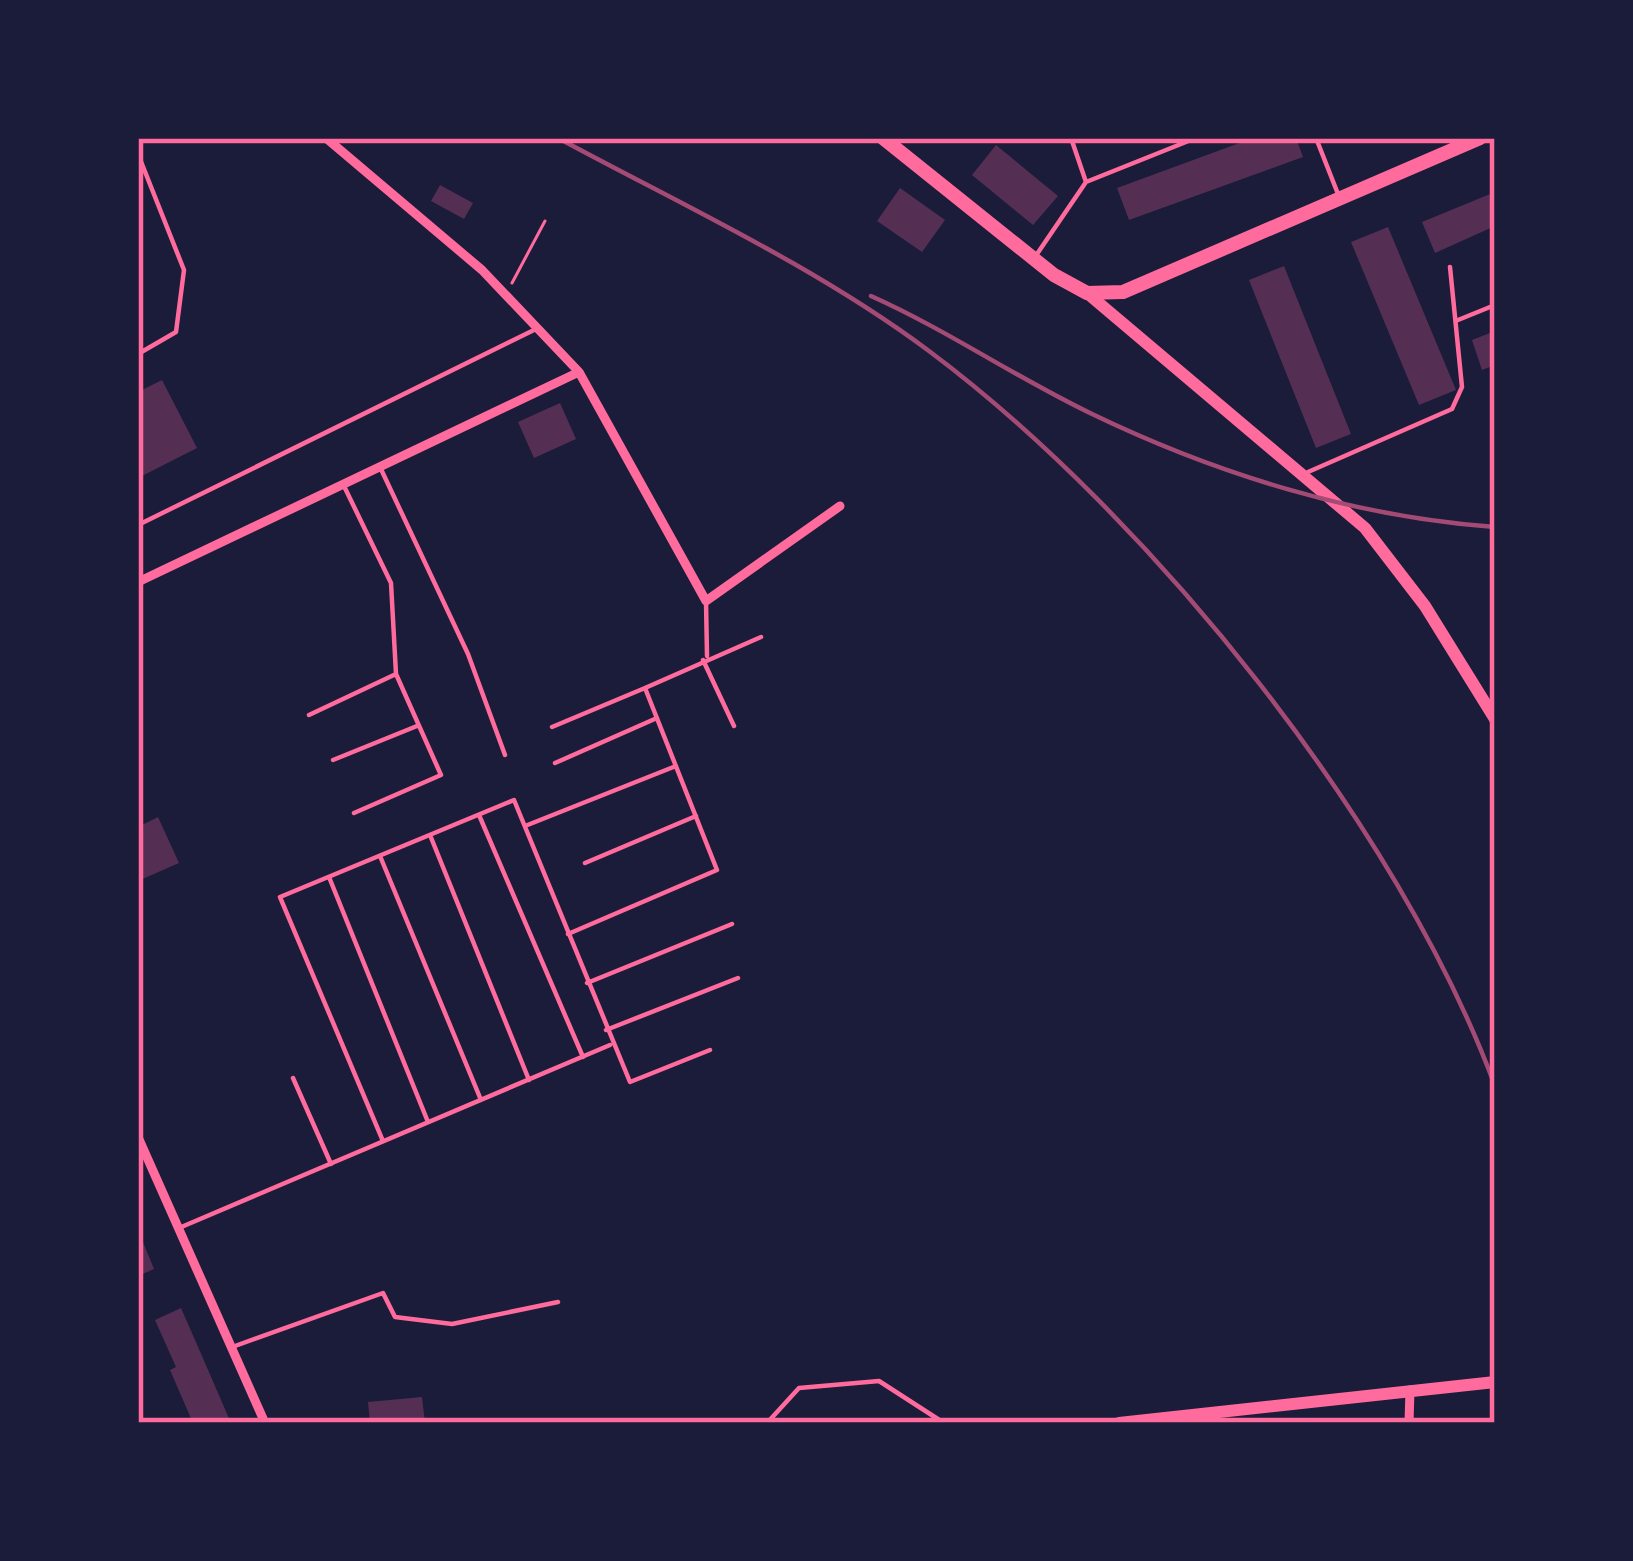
<svg xmlns="http://www.w3.org/2000/svg" width="1633" height="1561" font-family="'Nunito Sans',sans-serif">
	<style>
		.building { fill: #542f53 }
		.lines { fill: none; stroke-linecap: round; stroke-linejoin: round }
		.path { stroke: #ff6b9d; stroke-width: 3 }
		.service { stroke: #ff6b9d; stroke-width: 4.5 }
		.minor { stroke: #ff6b9d; stroke-width: 9 }
		.secondary { stroke: #ff6b9d; stroke-width: 12 }
		.primary { stroke: #ff6b9d; stroke-width: 14 }
		.rail { stroke: #a44b75; stroke-width: 4.5 }
		.neatline { fill: none; stroke: #ff6b9d; stroke-width: 4.5 }
	</style>
	<rect width="100%" height="100%" fill="#1b1b3a"/>
	<path class="building" d="M1253,138h43l7,19 -174,63 -12,-32z
		M996,145l62,51 -25,29 -61,-50z
		M440,185l33,18 -9,16 -33,-18z
		M900,188l45,32 -23,32 -45,-31z
		M1495,192v34l-60,27 -13,-31z
		M1388,227l68,163 -37,15 -68,-163z
		M1284,266l67,168 -35,14 -67,-168z
		M1495,331v34l-13,5 -10,-30z
		M162,380l35,68 -59,30v-86z
		M560,403l16,36 -42,19 -16,-36z
		M158,817l21,46 -41,18v-54z
		M138,1230l16,39 -16,7z
		M181,1308l21,48 29,67h-38l-23,-53 6,-3 -21,-47z
		M422,1397l3,26h-55l-2,-21z"/>
	<g class="lines">
		<path class="path" d="M512,283l33,-62"/>
		<path class="service" d="M1071,138l15,44
			M1316,138l22,56
			M138,154l46,116 -8,62 -38,22
			M1037,254l49,-72 110,-44
			M1458,320l37,-15
			M380,467l88,187 37,101
			M1308,472l144,-63 10,-22 -12,-120
			M343,484l48,99 5,91 45,101 -87,38
			M138,525l396,-195
			M706,601l1,55
			M703,660l31,66
			M309,715l87,-41
			M552,727l93,-39
			M333,760l84,-34
			M555,763l102,-45
			M479,815l104,242
			M525,826l151,-60
			M430,835l99,245
			M380,856l101,244
			M585,863l111,-47
			M329,877l99,245
			M568,934l149,-64 -72,-182 116,-51
			M587,983l145,-59
			M606,1030l132,-52
			M293,1078l38,86
			M383,1141l-103,-244 234,-97 116,282 80,-32
			M179,1228l431,-183
			M235,1346l148,-53 12,24 57,7 106,-22
			M767,1423l32,-35 80,-7 65,42"/>
		<path class="minor" d="M326,138l156,132 97,102 127,229 134,-95
			M138,582l441,-210
			M138,1137l127,286
			M1409,1423l1,-33"/>
		<path class="secondary" d="M1087,293l278,235 60,78 70,113
			M1119,1423l376,-41"/>
		<path class="primary" d="M883,138l171,137 33,18 36,-1 357,-154"/>
		<path class="rail" d="M558,138c124,67 257,128 371,213 221,165 470,475 566,735
			M871,296c76,34 144,81 219,117 126,61 265,104 405,114"/>
	</g>
	<rect width="1633" height="1561" fill="none" stroke="#1b1b3a" stroke-width="282"/>
	<rect x="141" y="141" width="1351" height="1279" class="neatline"/>
</svg>
